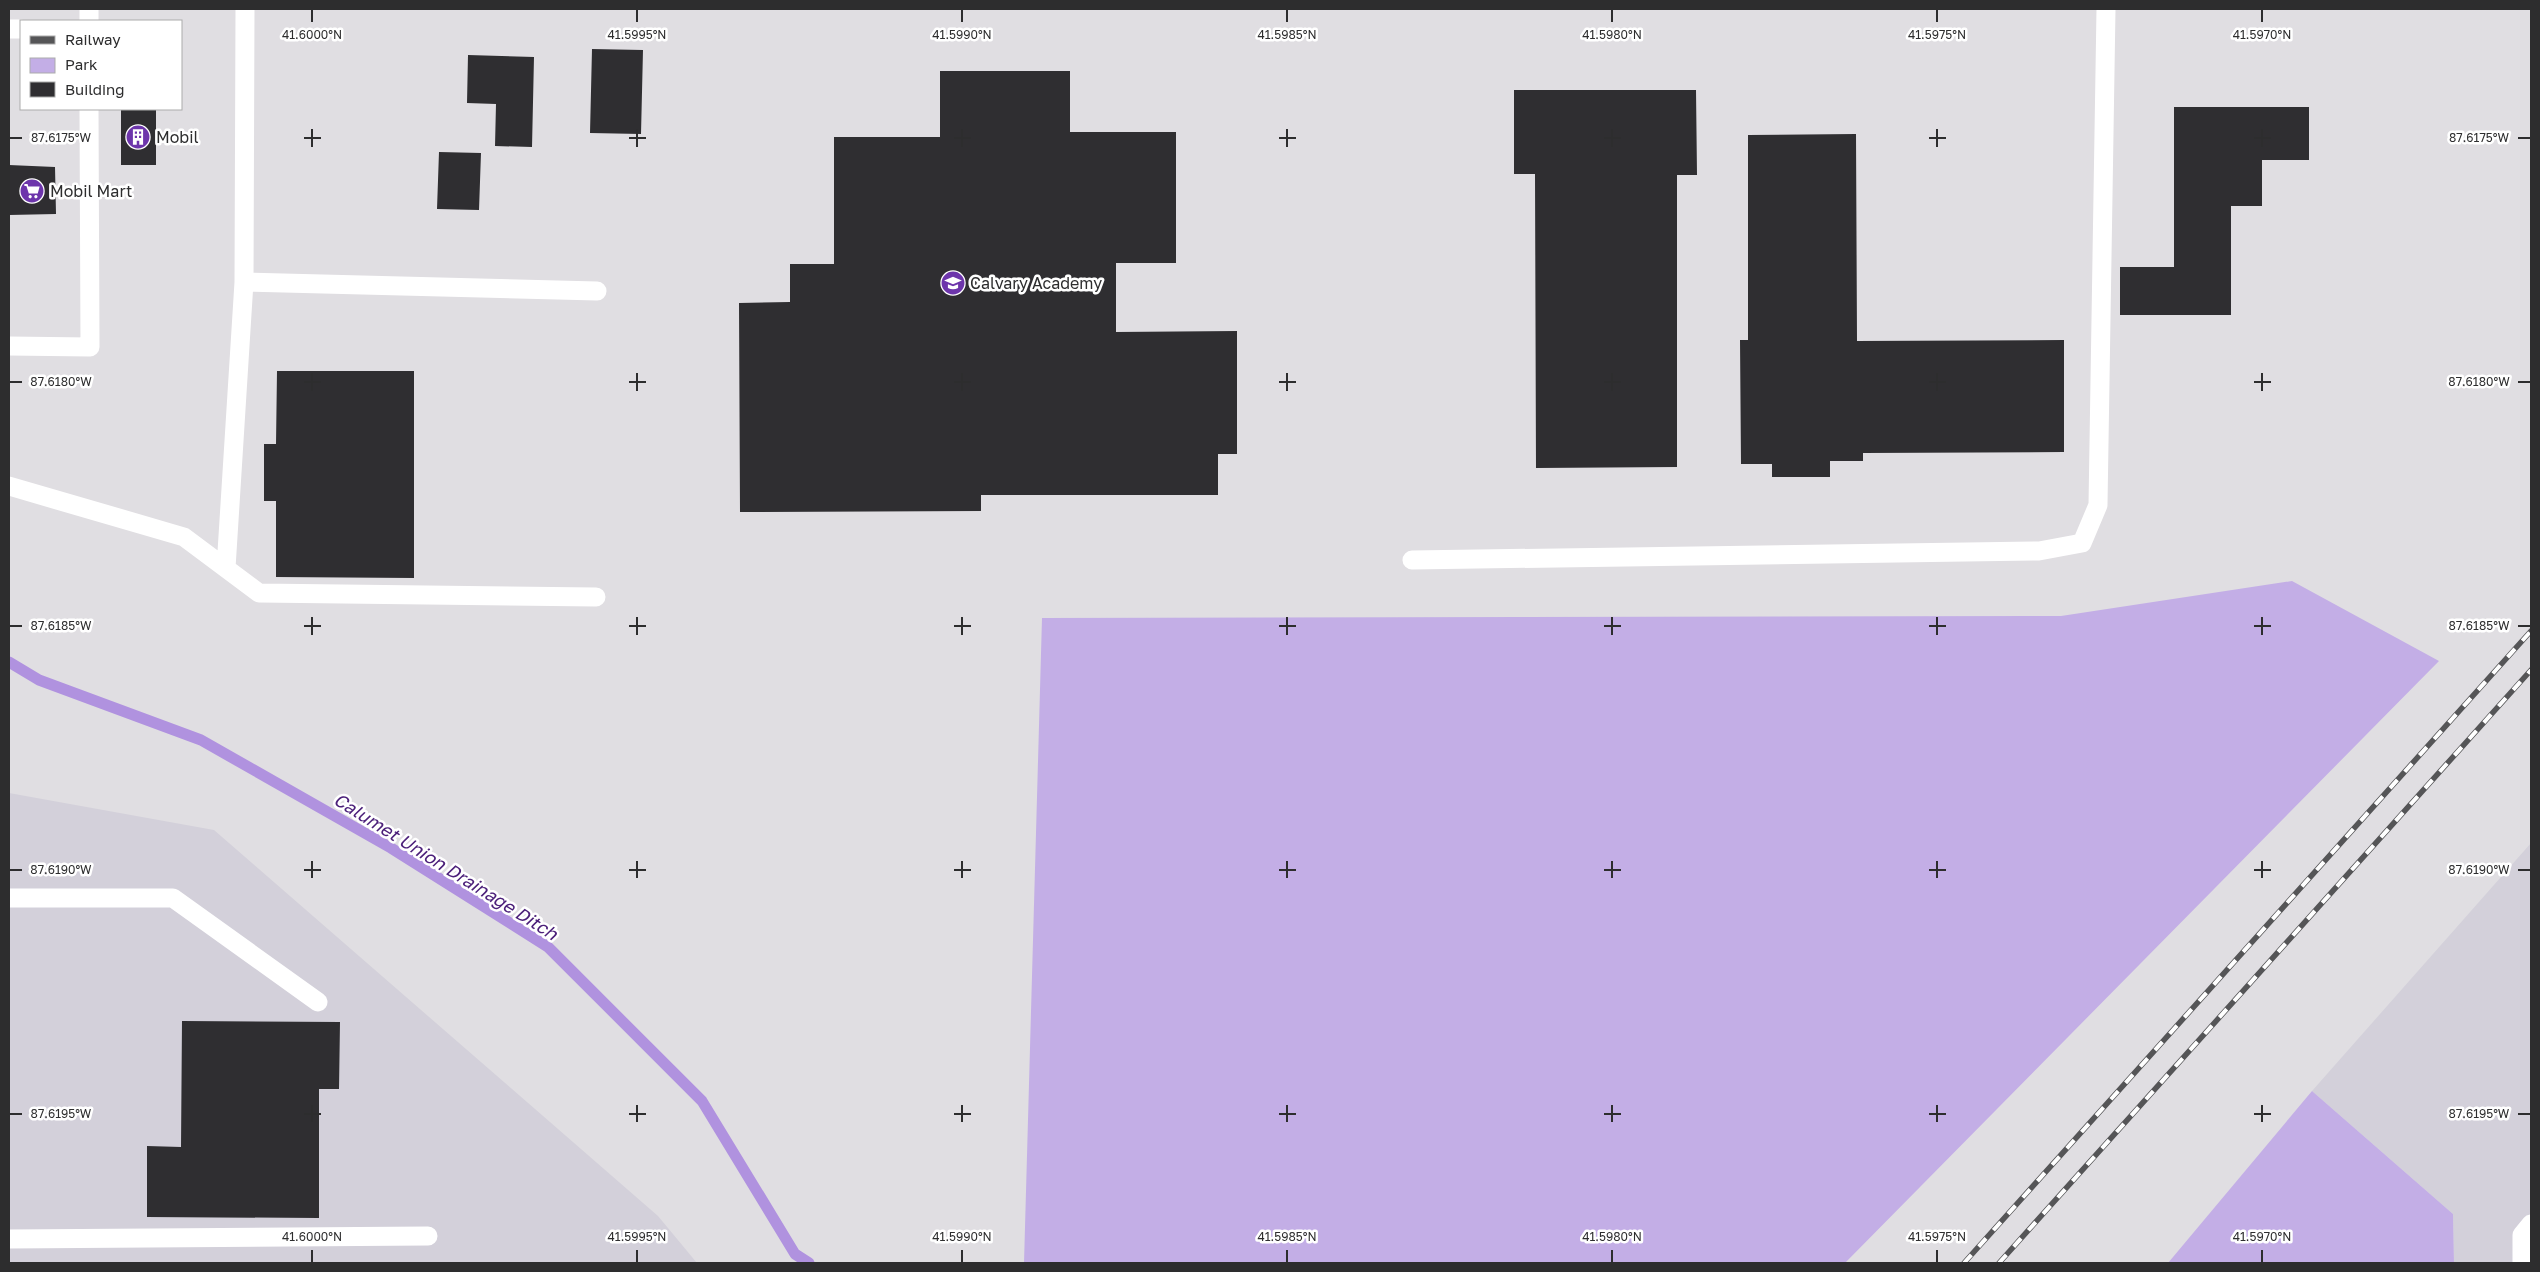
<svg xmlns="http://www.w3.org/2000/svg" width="2540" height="1272" font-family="'Golos Text',sans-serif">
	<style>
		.built { fill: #d3d0da }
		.green { fill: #c3aee6 }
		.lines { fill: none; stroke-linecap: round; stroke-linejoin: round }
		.stream { stroke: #b092df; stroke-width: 11 }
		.building { fill: #2f2e31 }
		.service { stroke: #fff; stroke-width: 19 }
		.rail-casing { stroke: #555557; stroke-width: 5.5 }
		.rail { stroke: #fff; stroke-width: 4; stroke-dasharray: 11; stroke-linecap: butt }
		.ticks { fill: none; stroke: #2d2d2e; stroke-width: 2 }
		.labels { text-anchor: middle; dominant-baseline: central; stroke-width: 5; stroke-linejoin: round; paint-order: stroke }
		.poi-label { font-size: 16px; fill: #2d2d2e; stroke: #fff; text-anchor: start }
		.water-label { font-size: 18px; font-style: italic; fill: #4c207a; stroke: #fff }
		.ticks-label { font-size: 12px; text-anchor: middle; fill: #2d2d2e; stroke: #fff; stroke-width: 5; stroke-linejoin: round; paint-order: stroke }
	</style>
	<rect width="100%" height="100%" fill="#e0dee2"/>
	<path class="built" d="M9,793l205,37 444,386 39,47h-688z
		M2531,843v420h-77l-1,-49 -141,-123z"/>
	<path class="green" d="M2292,581l147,80 -594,602h-821l18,-645 1019,-2z
		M2312,1091l141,123 1,49h-286z"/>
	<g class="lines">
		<path class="stream" d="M9,662l30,18 162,60 190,108 157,99 154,154 93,153 14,9"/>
	</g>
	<path class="building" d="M592,49l51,1 -2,84 -51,-1z
		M468,55l66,2 -2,90 -37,-1 1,-42 -29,-1z
		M940,71h130v61h106v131h-60v69l121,-1v123h-19v41h-237v16l-241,1 -1,-209 51,-1v-38h44v-127h106z
		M1514,90h182l1,85h-20v292l-141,1 -1,-294h-21z
		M2174,107h135v53h-47v46h-31v109h-111v-48h54z
		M121,109h35v56h-35z
		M1856,134l1,207 207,-1v112l-201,1v8h-33v16h-58v-13h-31l-1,-124h8v-205z
		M439,152l42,1 -2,57 -42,-1z
		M9,165l46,2 1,47 -47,1z
		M277,371h137v207l-138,-1v-76h-12v-57h12z
		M182,1021l158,1 -1,67h-20v129l-172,-1v-71l34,1z"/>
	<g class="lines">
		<path class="service" d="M89,9v12
			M245,9l-1,273 353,9
			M9,29h12
			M9,346l81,1 -1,-238
			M9,486l175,51 75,56 337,4
			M1412,560l627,-9 43,-8 16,-38 8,-496
			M226,568l18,-286
			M9,898h164l145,104
			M9,1239l419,-3
			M2522,1263v-28l9,-11"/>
		<defs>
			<path id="rail" d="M1964,1263l567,-632
				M1999,1263l532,-593"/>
		</defs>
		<use href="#rail" class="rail-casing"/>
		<use href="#rail" class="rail"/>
	</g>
	<path class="ticks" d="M312,10v12M637,10v12M962,10v12M1287,10v12M1612,10v12M1937,10v12M2262,10v12M312,129v18M637,129v18M962,129v18M1287,129v18M1612,129v18M1937,129v18M2262,129v18M10,138h12M304,138h17M629,138h17M954,138h17M1279,138h17M1604,138h17M1929,138h17M2254,138h17M2518,138h12M312,373v18M637,373v18M962,373v18M1287,373v18M1612,373v18M1937,373v18M2262,373v18M10,382h12M304,382h17M629,382h17M954,382h17M1279,382h17M1604,382h17M1929,382h17M2254,382h17M2518,382h12M312,617v18M637,617v18M962,617v18M1287,617v18M1612,617v18M1937,617v18M2262,617v18M10,626h12M304,626h17M629,626h17M954,626h17M1279,626h17M1604,626h17M1929,626h17M2254,626h17M2518,626h12M312,861v17M637,861v17M962,861v17M1287,861v17M1612,861v17M1937,861v17M2262,861v17M10,870h12M304,870h17M629,870h17M954,870h17M1279,870h17M1604,870h17M1929,870h17M2254,870h17M2518,870h12M312,1105v17M637,1105v17M962,1105v17M1287,1105v17M1612,1105v17M1937,1105v17M2262,1105v17M10,1114h12M304,1114h17M629,1114h17M954,1114h17M1279,1114h17M1604,1114h17M1929,1114h17M2254,1114h17M2518,1114h12M312,1250v12M637,1250v12M962,1250v12M1287,1250v12M1612,1250v12M1937,1250v12M2262,1250v12"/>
	<defs>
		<symbol id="building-disc" viewBox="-11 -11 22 22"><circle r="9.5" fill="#6d35ab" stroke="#fff"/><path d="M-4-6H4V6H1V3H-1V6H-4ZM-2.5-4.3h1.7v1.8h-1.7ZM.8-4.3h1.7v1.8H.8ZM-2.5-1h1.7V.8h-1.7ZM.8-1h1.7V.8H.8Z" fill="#fff"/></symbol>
		<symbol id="supermarket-disc" viewBox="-11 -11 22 22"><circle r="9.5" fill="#6d35ab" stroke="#fff"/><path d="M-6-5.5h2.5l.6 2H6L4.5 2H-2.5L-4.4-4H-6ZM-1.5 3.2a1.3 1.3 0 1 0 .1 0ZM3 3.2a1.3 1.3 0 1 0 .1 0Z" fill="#fff"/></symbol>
		<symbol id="school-disc" viewBox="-11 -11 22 22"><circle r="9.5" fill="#6d35ab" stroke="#fff"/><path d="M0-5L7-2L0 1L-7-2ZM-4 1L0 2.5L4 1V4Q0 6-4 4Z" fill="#fff"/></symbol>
	</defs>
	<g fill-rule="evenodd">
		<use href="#building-disc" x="124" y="123" width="28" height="28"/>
		<use href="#supermarket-disc" x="18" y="177" width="28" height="28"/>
		<use href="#school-disc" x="939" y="269" width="28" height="28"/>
	</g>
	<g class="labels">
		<g class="poi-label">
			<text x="156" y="137">Mobil</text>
			<text x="50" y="191">Mobil Mart</text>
			<text x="970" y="283">Calvary Academy</text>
		</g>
		<g class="water-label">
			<text transform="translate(446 866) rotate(32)">Calumet Union Drainage Ditch</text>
		</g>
	</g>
	<g class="ticks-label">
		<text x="312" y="39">41.6000°N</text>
		<text x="637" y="39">41.5995°N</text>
		<text x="962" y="39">41.5990°N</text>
		<text x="1287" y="39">41.5985°N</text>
		<text x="1612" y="39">41.5980°N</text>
		<text x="1937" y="39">41.5975°N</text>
		<text x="2262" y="39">41.5970°N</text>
		<text x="2479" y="142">87.6175°W</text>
		<text x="61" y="142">87.6175°W</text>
		<text x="2479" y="386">87.6180°W</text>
		<text x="61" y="386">87.6180°W</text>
		<text x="2479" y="630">87.6185°W</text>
		<text x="61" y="630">87.6185°W</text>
		<text x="2479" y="874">87.6190°W</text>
		<text x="61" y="874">87.6190°W</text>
		<text x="2479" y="1118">87.6195°W</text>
		<text x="61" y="1118">87.6195°W</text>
		<text x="312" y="1241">41.6000°N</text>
		<text x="637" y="1241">41.5995°N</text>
		<text x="962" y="1241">41.5990°N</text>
		<text x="1287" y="1241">41.5985°N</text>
		<text x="1612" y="1241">41.5980°N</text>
		<text x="1937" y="1241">41.5975°N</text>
		<text x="2262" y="1241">41.5970°N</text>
	</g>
	<rect width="2540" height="1272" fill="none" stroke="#2d2d2e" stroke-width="20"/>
	<rect x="20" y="20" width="162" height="90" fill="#ffffff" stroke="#ababab"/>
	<rect x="30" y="36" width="25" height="8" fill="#555557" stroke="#ababab"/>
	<text x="65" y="45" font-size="15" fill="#2d2d2e">Railway</text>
	<rect x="30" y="58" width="25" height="15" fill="#c3aee6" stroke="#ababab"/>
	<text x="65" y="70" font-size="15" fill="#2d2d2e">Park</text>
	<rect x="30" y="82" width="25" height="15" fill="#2f2e31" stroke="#ababab"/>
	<text x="65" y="95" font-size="15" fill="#2d2d2e">Building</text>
</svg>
